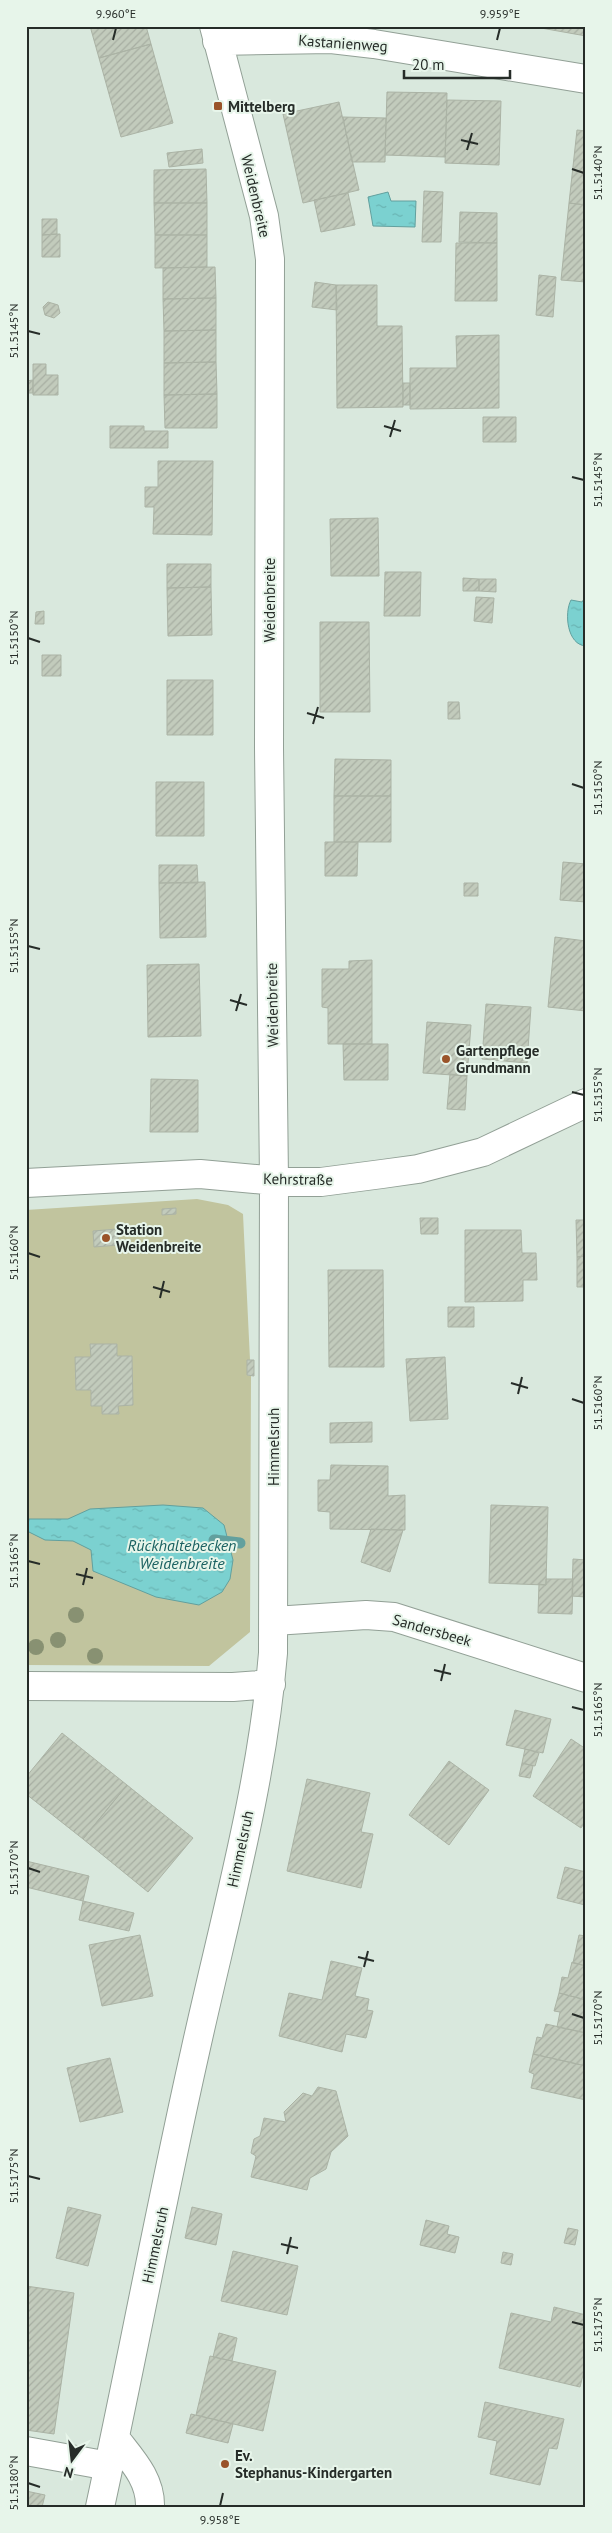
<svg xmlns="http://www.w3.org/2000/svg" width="612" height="2533" font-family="'PT Sans',sans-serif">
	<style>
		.green { fill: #c1c49e }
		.water { fill: url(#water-ripples); stroke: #62a09e }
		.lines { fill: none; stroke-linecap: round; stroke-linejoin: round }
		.stream { stroke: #62a09e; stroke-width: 11 }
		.building { fill: url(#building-hatch); stroke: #abb3a5 }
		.minor-casing { stroke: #92a096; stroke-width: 30 }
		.minor { stroke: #fff; stroke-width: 28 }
		.tree { fill: #889172 }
		.ticks { fill: none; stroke: #262c28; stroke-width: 2 }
		.poi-dot { fill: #9a542a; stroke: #e7f5ea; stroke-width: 2 }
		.labels { text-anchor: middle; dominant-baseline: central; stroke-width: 4; stroke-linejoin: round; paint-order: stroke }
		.street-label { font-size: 15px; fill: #262c28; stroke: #e7f5ea }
		.poi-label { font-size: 15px; font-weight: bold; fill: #262c28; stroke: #e7f5ea; text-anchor: start }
		.water-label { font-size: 16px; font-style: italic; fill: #1a6161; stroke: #e7f5ea }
		.neatline { fill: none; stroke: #262c28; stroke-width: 2 }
		.ticks-label { font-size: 12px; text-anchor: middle; fill: #262c28 }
	</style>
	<defs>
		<pattern id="water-ripples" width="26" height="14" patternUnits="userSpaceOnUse" patternTransform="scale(1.25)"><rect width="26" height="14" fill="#7bd1d0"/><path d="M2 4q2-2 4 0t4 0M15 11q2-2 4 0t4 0" fill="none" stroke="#6ab4b3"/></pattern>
		<pattern id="building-hatch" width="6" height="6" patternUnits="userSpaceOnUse" patternTransform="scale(1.25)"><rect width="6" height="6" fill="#c2cbbc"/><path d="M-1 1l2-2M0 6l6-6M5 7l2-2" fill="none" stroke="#a7aea2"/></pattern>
	</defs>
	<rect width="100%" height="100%" fill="#d9e8dd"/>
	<path class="green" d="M197,1199l31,6 15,9 7,146h-3v15l4,1 -1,256 -41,34 -183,-1v-455z"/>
	<path class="water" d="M388,192l3,9h25l-1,26 -42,-1 -5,-29z
		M586,596v50c-19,-1 -22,-33 -15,-46l11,2z
		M163,1505l40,3 21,17 9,35 -3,19 -8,13 -23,13 -43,-8 -63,-26 -2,-21 -18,-9 -28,-1 -18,-9 2,-12h39l22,-10z"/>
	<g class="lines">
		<path class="stream" d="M214,1540l26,3"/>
	</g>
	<path class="building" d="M90,26h56l5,18 -52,14z
		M530,26h56v10l-45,-8z
		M151,44l22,79 -52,14 -22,-79z
		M387,92l60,1 -2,64 -60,-2z
		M447,100l54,1 -2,64 -54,-2z
		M339,102l20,88 -56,13 -20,-89z
		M343,117l43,1 -1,44h-33z
		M577,130l9,1v74l-17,-2z
		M202,149l1,14 -34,4 -2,-14z
		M206,169l1,34h-53v-33z
		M424,191l19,1 -2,50h-19z
		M348,193l7,32 -34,7 -7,-32z
		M154,203h53v32h-52z
		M569,203l17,2v77l-25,-2z
		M460,212l37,1v30l-38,-1z
		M42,219h15v15l-15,1z
		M60,234v23h-18v-22z
		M155,235h52v32l-52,1z
		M456,243h41v58h-42z
		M215,267l1,31 -53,1v-31z
		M539,275l17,2 -3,40 -17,-2z
		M315,282l21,3 1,25 -25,-3z
		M336,285h41v41h25l1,81 -66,1z
		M216,298v32l-52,1 -1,-32z
		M48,302l10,3 2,8 -6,5 -9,-3 -2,-8z
		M216,330v32l-52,1v-32z
		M499,335v73l-89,1v-41h47l-1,-32z
		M216,362l1,32 -53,1v-32z
		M33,364h13v11h12v20h-25z
		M33,380v13h-7v-12z
		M403,383h7v22h-7z
		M217,394v34h-52l-1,-33z
		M483,417h33v25h-33z
		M110,426h34v5h24v17h-58z
		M158,461h55l-1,74 -59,-1 1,-27h-9v-20h13z
		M378,518l1,58h-48l-1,-57z
		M167,564h44v23l-44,1z
		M385,572h36l-1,44h-36z
		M463,578l16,1v12h-16z
		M479,579h17v13l-17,-1z
		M211,587l1,48 -44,1 -1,-48z
		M476,597l18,1 -2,25 -18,-2z
		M44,611v13h-9l1,-12z
		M320,622h49l1,90h-50z
		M42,655h19v21h-19z
		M167,680h46v55h-46z
		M448,702h11l1,17h-12z
		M335,759l56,1v36h-57z
		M156,782h48v54h-48z
		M334,796h57v46h-57z
		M325,842h33l-1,34h-32z
		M563,862l23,2v38l-26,-2z
		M159,865h38l1,18h-39z
		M205,882l1,55 -46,1 -1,-55z
		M464,883h14v13h-14z
		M555,937l31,4v70l-38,-4z
		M372,960v84h-44v-36l-6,-1v-38h27v-8z
		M199,964l2,72 -53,1 -1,-72z
		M486,1004l45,3 -4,56 -45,-4z
		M427,1022l44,3 -4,51 -44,-3z
		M343,1044h45v36h-44z
		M450,1074l17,2 -2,34 -18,-1z
		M151,1079l47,1v52h-48z
		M176,1208v6l-14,1v-6z
		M420,1218h18v16h-17z
		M576,1220h10v36l-9,1z
		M117,1229l2,16 -25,2 -1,-16z
		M465,1230h56l1,23h14l1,27h-14v21l-58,1z
		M586,1256v31h-9v-30z
		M328,1270h55l1,97h-55z
		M448,1307h26v20h-26z
		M90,1344h27v12h15l1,49 -15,1 1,8h-17v-8h-11v-16h-15l-1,-33h16z
		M445,1357l3,62 -38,2 -4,-62z
		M247,1360h7v16l-7,-1z
		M372,1422v20l-42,1v-20z
		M331,1465l57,1v30l17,-1v35l-75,-1v-17l-12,-1v-31h12z
		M491,1505l57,2 -2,78 -57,-2z
		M371,1529l32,1 -13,42 -29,-10z
		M573,1559l13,1v37l-14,-1z
		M546,1579h27l-1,35 -34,-1 1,-29 7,1z
		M515,1710l36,9 -8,34 -37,-8z
		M62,1733l65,52 -44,54 -57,-45v-17z
		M571,1739l15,10v72l-5,7 -48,-32z
		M525,1749l14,4 -4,13 -13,-3z
		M449,1761l40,29 -40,55 -40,-30z
		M522,1763l11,3 -3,12 -11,-2z
		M307,1779l63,14 -9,39 12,2 -12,54 -74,-17z
		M127,1785l66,53 -45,54 -65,-53z
		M26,1861l63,15 -6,25 -57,-14z
		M565,1867l21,5 -1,33 -28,-7z
		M83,1901l51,12 -5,18 -50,-11z
		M140,1935l13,61 -51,10 -13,-61z
		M579,1935l7,1v30l-13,-3z
		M331,1961l31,7 -7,28 14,3 -2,11 6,1 -7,27 -20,-4 -4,18 -63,-16 10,-43 33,7z
		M572,1962l14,4v34l-27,-7 3,-16 6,1z
		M559,1993l27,7v33l-29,-6 3,-15 -6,-1z
		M546,2024l40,9v33l-53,-12 4,-17 5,1z
		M533,2054l53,12v34l-55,-12 3,-14 -5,-2z
		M110,2058l13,54 -43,10 -13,-54z
		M318,2087l18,4 12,45 -17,16 -5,17 -16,9 -3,12 -56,-13 5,-21 -5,-3 3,-14 6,-3 4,-18 22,4 -2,-10 19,-19 9,3z
		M68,2207l33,8 -13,51 -32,-8z
		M192,2207l30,7 -6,31 -31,-7z
		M426,2220l23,6 -2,8 12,3 -4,16 -35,-8z
		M568,2228l10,2 -3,15 -11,-2z
		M233,2251l65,15 -11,49 -66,-14z
		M503,2252l10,2 -2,11 -10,-2z
		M26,2286l48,7 -20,141 -28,-4z
		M554,2307l32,8v48l-6,24 -81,-19 12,-55 40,9z
		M219,2333l18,5 -5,23 -19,-4z
		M210,2356l66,15 -13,60 -67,-16z
		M485,2402l79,17 -7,30 -8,-1 -9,37 -50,-11 7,-33 -19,-4z
		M191,2414l42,10 -5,19 -42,-10z
		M26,2491l19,4 -3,12h-16z"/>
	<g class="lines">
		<defs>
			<path id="minor" d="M217,41l114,-2 43,5 212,35
				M26,1183l174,-9 88,8h33l61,-8 36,-5 65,-17 103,-49
				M274,1621l92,-6 28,2 192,61
				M26,1686l207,1 38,-3
				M115,2438c16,21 36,41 35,69
				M26,2451l83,15
				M100,2507c33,-152 61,-304 95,-455 29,-132 67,-265 78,-399l1,-473 -5,-432 1,-489 -6,-43 -50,-190"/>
		</defs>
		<use href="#minor" class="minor-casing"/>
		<use href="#minor" class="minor"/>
	</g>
	<g class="tree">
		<circle cx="76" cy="1615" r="8"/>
		<circle cx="58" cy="1640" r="8"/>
		<circle cx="36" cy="1647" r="8"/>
		<circle cx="95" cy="1656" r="8"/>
	</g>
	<path class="ticks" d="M113,40l3,-12M497,40l3,-12M461,140l17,4M467,150l5,-17M572,169l12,4M28,331l12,3M384,426l17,5M390,437l5,-17M572,477l12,3M28,638l12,4M307,713l17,5M313,724l5,-17M572,784l12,4M28,946l12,3M230,1000l17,5M236,1011l5,-17M572,1092l12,3M28,1253l12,4M153,1287l17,5M160,1298l4,-17M511,1383l17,5M518,1394l4,-17M572,1399l12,4M28,1561l12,3M76,1574l17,4M83,1585l4,-17M434,1670l17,4M441,1681l4,-17M572,1707l12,3M28,1868l12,4M358,1957l16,4M364,1967l4,-16M572,2014l12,4M28,2176l12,3M281,2244l17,4M287,2254l4,-17M572,2322l12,3M28,2483l12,4M220,2506l3,-13"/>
	<g class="poi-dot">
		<rect x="213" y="101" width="10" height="10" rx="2.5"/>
		<circle cx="446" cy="1059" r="5"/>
		<circle cx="106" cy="1238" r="5"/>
		<circle cx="225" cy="2464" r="5"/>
	</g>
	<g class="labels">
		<g class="street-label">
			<text transform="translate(343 43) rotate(4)">Kastanienweg</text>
			<text transform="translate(256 196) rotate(77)">Weidenbreite</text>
			<text transform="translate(269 600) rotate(-90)">Weidenbreite</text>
			<text transform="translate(272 1005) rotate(-91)">Weidenbreite</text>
			<text transform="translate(298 1179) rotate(1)">Kehrstraße</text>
			<text transform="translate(273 1447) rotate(-90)">Himmelsruh</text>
			<text transform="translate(432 1630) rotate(16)">Sandersbeek</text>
			<text transform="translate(240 1849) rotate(-78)">Himmelsruh</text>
			<text transform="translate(155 2245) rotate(-78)">Himmelsruh</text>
		</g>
		<g class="poi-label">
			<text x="228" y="106">Mittelberg</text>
			<text x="456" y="1050">Gartenpflege<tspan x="456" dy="17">Grundmann</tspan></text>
			<text x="116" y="1229">Station<tspan x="116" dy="17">Weidenbreite</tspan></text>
			<text x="235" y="2455">Ev.<tspan x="235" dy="17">Stephanus-Kindergarten</tspan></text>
		</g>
		<g class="water-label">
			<text x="182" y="1545">Rückhaltebecken<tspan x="182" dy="18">Weidenbreite</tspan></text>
		</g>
	</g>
	<rect width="612" height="2533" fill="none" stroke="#e7f5ea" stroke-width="55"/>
	<g transform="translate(72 2460) rotate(195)" stroke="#e7f5ea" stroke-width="4" paint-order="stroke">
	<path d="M0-4L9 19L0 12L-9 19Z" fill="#262c28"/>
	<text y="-8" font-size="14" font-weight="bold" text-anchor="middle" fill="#262c28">N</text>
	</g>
	<path d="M404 70v8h106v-8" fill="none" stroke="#262c28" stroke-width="2.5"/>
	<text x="412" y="70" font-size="15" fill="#262c28" stroke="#e7f5ea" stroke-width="4" paint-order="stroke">20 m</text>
	<rect x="28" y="28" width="556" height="2478" class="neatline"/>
	<g class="ticks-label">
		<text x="116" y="18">9.960°E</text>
		<text x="500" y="18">9.959°E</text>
		<text transform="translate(598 173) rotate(-90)" y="4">51.5140°N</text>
		<text transform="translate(14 331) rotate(-90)" y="4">51.5145°N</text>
		<text transform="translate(598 480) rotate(-90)" y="4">51.5145°N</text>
		<text transform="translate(14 638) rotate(-90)" y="4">51.5150°N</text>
		<text transform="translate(598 788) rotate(-90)" y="4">51.5150°N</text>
		<text transform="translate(14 946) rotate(-90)" y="4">51.5155°N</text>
		<text transform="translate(598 1095) rotate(-90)" y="4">51.5155°N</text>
		<text transform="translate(14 1253) rotate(-90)" y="4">51.5160°N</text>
		<text transform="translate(598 1403) rotate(-90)" y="4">51.5160°N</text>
		<text transform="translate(14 1561) rotate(-90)" y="4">51.5165°N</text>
		<text transform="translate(598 1710) rotate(-90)" y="4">51.5165°N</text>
		<text transform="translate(14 1868) rotate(-90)" y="4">51.5170°N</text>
		<text transform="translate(598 2018) rotate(-90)" y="4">51.5170°N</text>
		<text transform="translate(14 2176) rotate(-90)" y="4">51.5175°N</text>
		<text transform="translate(598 2325) rotate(-90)" y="4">51.5175°N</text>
		<text transform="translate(14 2483) rotate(-90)" y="4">51.5180°N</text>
		<text x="220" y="2524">9.958°E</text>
	</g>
</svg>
